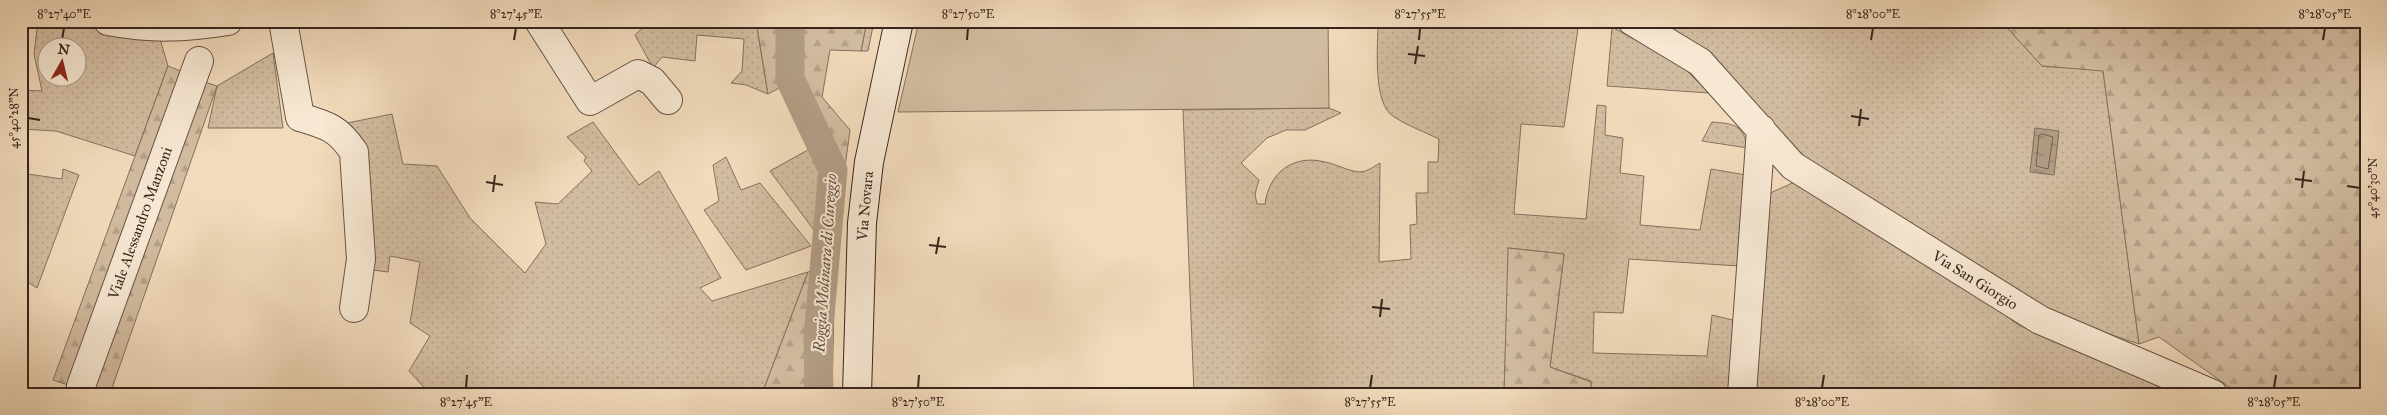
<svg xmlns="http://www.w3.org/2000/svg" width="2387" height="415" font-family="'IM FELL Great Primer',serif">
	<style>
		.grass { fill: url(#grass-dots); stroke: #84705e; fill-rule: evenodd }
		.forest { fill: url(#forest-firs); stroke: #84705e }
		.pitch { fill: #d2bca1; stroke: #84705e }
		.water { fill: url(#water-ripples); stroke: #806d5c }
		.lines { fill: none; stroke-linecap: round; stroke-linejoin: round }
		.shore { stroke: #746051; stroke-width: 1 }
		.canal { stroke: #b29d86; stroke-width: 29 }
		.street-casing { stroke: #655244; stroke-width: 30 }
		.secondary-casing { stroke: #36241c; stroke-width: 30 }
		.street { stroke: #f7e8d3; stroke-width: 28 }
		.secondary { stroke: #f7e8d3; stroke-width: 28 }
		.ticks { fill: none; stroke: #36241c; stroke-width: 2 }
		.labels { text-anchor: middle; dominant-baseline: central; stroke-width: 4; stroke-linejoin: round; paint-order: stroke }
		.street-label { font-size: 15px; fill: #36241c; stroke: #f7e8d3 }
		.water-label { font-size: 16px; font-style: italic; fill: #614e41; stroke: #f7e8d3 }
		.neatline { fill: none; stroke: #36241c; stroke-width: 2 }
		.ticks-label { font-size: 12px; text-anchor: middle; fill: #36241c }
	</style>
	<defs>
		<pattern id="grass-dots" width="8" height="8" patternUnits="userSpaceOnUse" patternTransform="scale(1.25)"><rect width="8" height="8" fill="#d2bca1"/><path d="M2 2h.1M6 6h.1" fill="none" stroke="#b5a18a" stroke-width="1.8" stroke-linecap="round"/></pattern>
		<pattern id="forest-firs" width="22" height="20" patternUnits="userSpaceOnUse" patternTransform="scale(1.25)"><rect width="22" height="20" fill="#d2bca1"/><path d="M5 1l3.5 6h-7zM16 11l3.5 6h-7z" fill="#b5a18a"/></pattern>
		<pattern id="water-ripples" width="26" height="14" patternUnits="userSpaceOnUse" patternTransform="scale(1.25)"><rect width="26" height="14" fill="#b29d86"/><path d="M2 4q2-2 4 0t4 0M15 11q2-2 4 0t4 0" fill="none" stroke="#92806d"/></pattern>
	</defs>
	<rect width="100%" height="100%" fill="#f2dbbc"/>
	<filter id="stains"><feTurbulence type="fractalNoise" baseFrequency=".004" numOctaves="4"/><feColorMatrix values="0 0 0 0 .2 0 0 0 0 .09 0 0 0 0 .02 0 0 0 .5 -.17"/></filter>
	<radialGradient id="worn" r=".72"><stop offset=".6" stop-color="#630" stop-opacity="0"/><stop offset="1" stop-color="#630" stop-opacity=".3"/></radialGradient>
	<path class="grass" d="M38,21h15l107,18 8,27 -33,90 -79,-25 -35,-2v-39l21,1 -8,-37zM48,48h30v30h-30z
		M650,21h106l12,73 -22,-9 -15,-2 11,-12 2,-32 -47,-4 -2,26 -33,-4 -9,11 -18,-33z
		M867,21h7l-6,30h-7z
		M1378,21h201l-15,106 -43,-3 -7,90 72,5 11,-114 9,1 -1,29 18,3 -3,35 24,3 -4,49 60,5 11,-61 35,6 -7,91 -110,-7 -6,54 -29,-1 -1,41 114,3 5,-41 25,6 -6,73h-140v-13l-41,-14 14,-113 -55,-6 -5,146h-310l-11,-284 146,-2 12,5 -36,17h-19l-19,8 -26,25 18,17 -4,14 2,10h8c4,-32 29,-50 60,-42 11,2 23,9 34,10 8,0 14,-5 21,-9l-1,99 32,-3 -1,-34 7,-1 -1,-31h12v-31h10l1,-23c-14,-7 -31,-13 -45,-22 -22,-13 -16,-72 -16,-96z
		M1650,21h351l41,45 61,4 36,274 -97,-32 -239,-153z
		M1612,27l70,39 27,27 -102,-7z
		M273,53l10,75h-75l9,-42z
		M392,114l11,50 34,2 33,52 55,55 21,-29 -11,-42 23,2 34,-33 -8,-10 2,-4 -19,-20 26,-15 46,63 20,-14 62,107 -21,10 12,13 96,-29 -46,122h-332l-21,-23 21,-35 -20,-13 10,-61 -30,-6 -2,16 -30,-4 -16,-144z
		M1712,122c23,2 30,2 36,26l-46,-7z
		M815,146l9,32 -2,63 -52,-70z
		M726,157l15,33 19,-7 51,63 -65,24 -42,-60 15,-9 -6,-36z
		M21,166l8,1 -1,7 34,5 1,-10 16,6 -42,113 -16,-10z
		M1799,180l77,54 105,63 39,29 32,11 57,28 43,15 22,14h-424l18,-200z"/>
	<path class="forest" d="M756,21h111l-6,30 -31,-1 -8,47 28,33 -15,111h-13l2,-63 -9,-32 -34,-59 -13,7z
		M2001,21h365v373h-119l-15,-5 -73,-52 -20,7 -36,-273 -61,-5z
		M168,66l15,6 -115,313 -15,-5z
		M199,80l18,6 -107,308 -19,-3z
		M1508,248l56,6 -14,113 41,15v12h-87z
		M835,262l-3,132h-70l46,-122z"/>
	<path class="pitch" d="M919,21h409l1,87 -431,4z"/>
	<path class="water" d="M2035,128l24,3 -5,44 -24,-3z"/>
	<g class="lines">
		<path class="shore" d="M2042,134l11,3 -5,32 -12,-3 3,-30z"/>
		<path class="canal" d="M790,21v58l43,91 -15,167 1,57"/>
		<defs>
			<path id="street" d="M108,21c43,8 77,7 120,0
				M283,21l17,96c27,8 38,11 54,35l7,107 -7,49
				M539,21l51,80 48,-27 14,7 16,19
				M1632,21l68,41 93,104 247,154 173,74
				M81,386l118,-325
				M1742,394l19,-265"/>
			<path id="secondary" d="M857,394l5,-171 7,-61 30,-141"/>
		</defs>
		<use href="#street" class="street-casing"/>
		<use href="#secondary" class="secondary-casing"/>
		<use href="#street" class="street"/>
		<use href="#secondary" class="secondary"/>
	</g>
	<path class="ticks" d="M62,40l2,-12M514,40l2,-12M967,40l1,-12M1419,40l1,-12M1871,40l2,-12M2323,40l2,-12M1408,54l17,2M1415,64l3,-18M1851,116l18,3M28,118l12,2M1859,126l2,-17M2295,179l17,2M486,182l17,3M2347,186l13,2M2302,188l2,-17M493,192l2,-17M929,245l17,2M936,254l3,-17M1372,307l18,2M1380,317l2,-18M466,388l1,-13M918,388l1,-13M1370,388l2,-13M1822,388l2,-13M2274,388l2,-13"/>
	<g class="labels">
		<g class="street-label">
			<text transform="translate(865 206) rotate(-85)">Via Novara</text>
			<text transform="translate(140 223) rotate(-70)">Viale Alessandro Manzoni</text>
			<text transform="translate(1975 280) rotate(32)">Via San Giorgio</text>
		</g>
		<g class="water-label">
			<text transform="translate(825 263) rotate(-86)">Roggia Molinara di Cureggio</text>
		</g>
	</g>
	<rect width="2387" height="415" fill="none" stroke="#f2dbbc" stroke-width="55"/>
	<g transform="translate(62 62) rotate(8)"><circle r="24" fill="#f7e8d3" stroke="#aa9a8a"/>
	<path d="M0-4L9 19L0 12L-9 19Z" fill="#8f2418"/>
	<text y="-8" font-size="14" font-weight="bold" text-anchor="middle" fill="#36241c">N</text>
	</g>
	<rect x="28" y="28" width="2332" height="360" class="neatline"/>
	<g class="ticks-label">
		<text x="64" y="18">8°27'40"E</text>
		<text x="516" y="18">8°27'45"E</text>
		<text x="968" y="18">8°27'50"E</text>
		<text x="1420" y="18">8°27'55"E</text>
		<text x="1873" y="18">8°28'00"E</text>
		<text x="2325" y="18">8°28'05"E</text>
		<text transform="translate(14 118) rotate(-90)" y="4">45°40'28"N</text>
		<text transform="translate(2373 188) rotate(-90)" y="4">45°40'30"N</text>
		<text x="466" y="406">8°27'45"E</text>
		<text x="918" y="406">8°27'50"E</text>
		<text x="1370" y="406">8°27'55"E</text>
		<text x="1822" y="406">8°28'00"E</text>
		<text x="2274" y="406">8°28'05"E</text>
	</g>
	<rect width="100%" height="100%" filter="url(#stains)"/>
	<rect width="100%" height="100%" fill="url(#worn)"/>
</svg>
